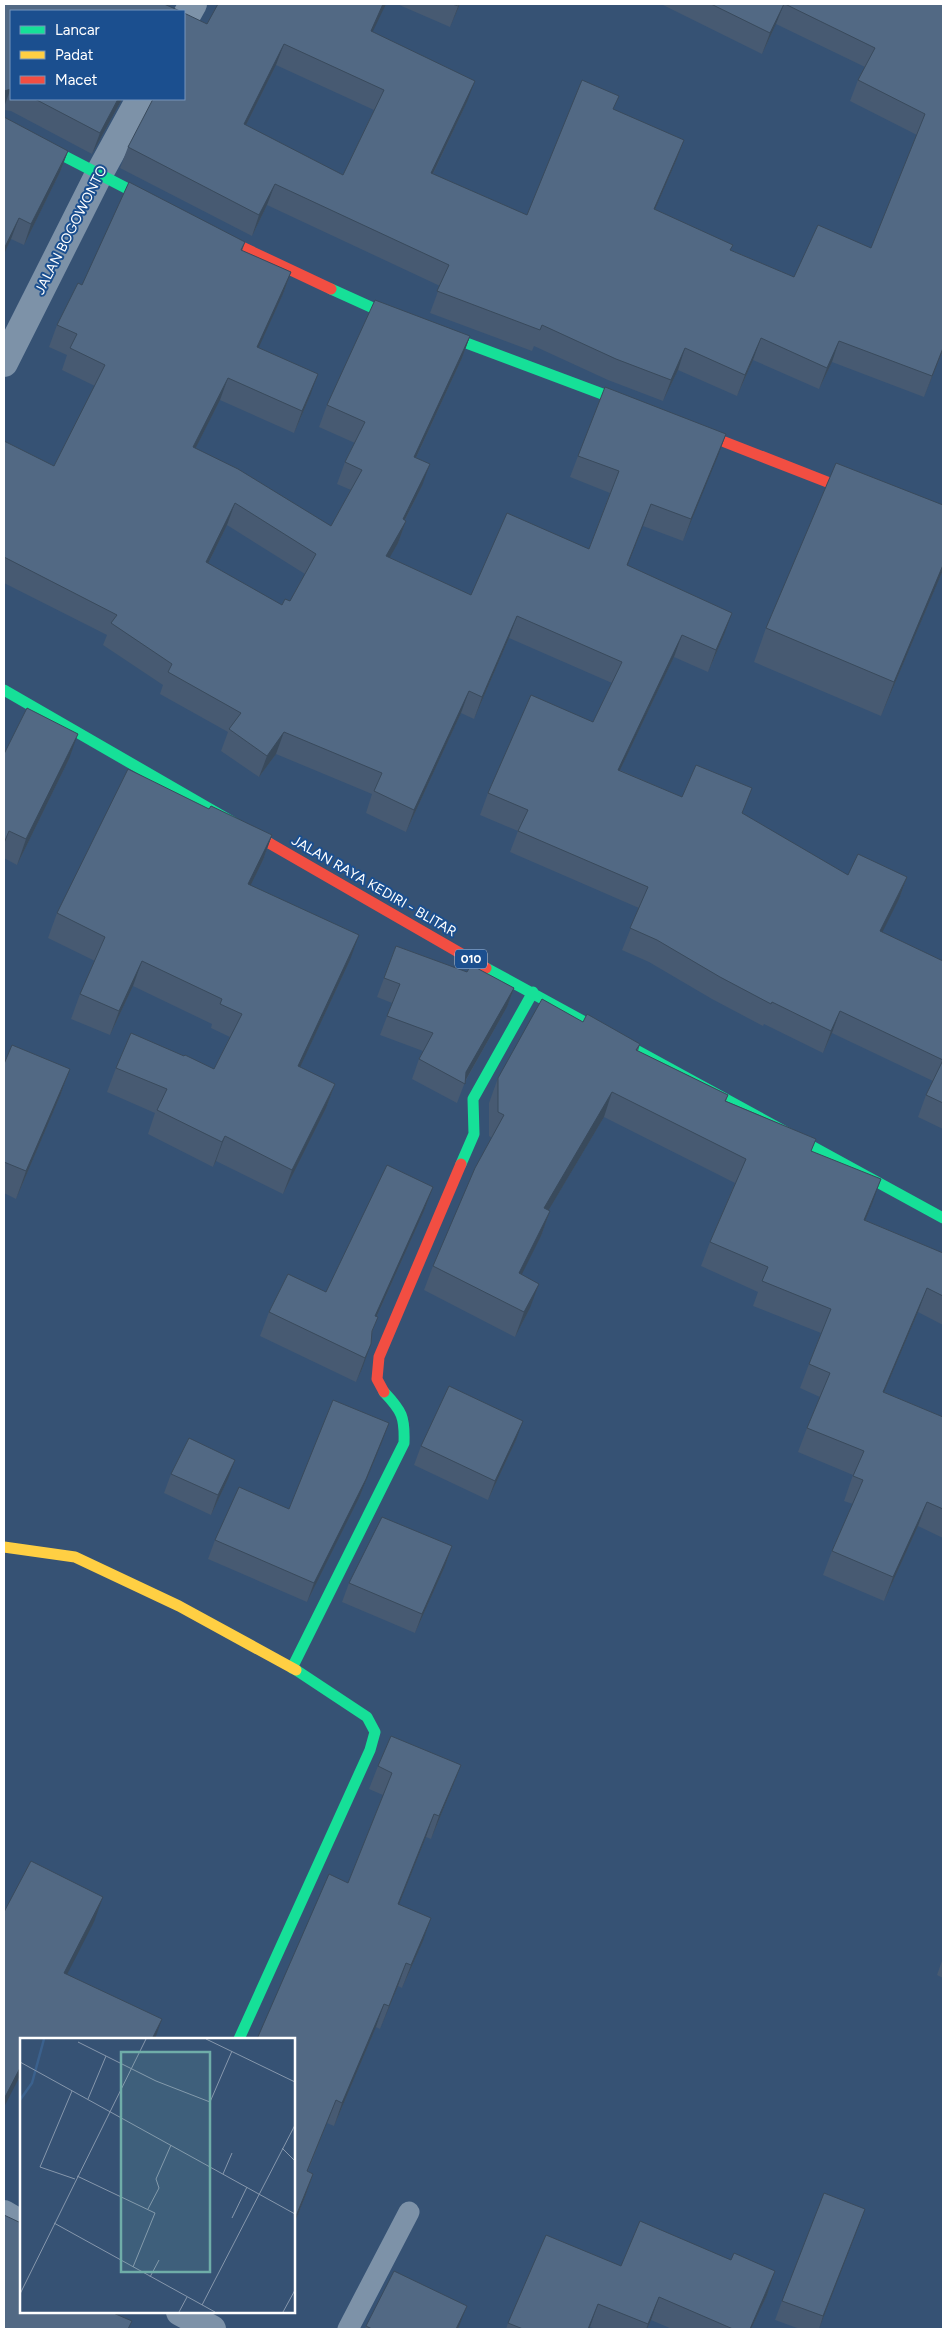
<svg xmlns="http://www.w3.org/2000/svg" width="947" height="2333" font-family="Figtree,sans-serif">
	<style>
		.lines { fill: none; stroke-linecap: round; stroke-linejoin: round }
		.lane { stroke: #7d92a8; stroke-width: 21 }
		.street { stroke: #7d92a8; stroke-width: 28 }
		.fast { stroke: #16e098; stroke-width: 11 }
		.slow { stroke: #ffcf43; stroke-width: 11 }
		.jam { stroke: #f24e42; stroke-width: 11 }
		.wall { fill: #475a72; fill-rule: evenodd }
		.shaded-wall { fill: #394a5c }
		.building { fill: #526984; stroke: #394a5c; fill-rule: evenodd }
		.labels { text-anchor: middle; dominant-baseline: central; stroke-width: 4; stroke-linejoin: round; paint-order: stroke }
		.shield { fill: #1b4f8f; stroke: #bbcadd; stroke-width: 1 }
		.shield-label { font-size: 12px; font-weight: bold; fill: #fff }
		.street-label { font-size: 14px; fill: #fff; stroke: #1b4f8f }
		.inset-river { fill: none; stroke: #3b618d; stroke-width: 2.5 }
		.inset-road { fill: none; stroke: #8697ac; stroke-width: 1 }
		.view { fill: #6fada8; fill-opacity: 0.15; stroke: #6fada8; stroke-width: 2.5 }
		.inset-edge { fill: none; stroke: #fff; stroke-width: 2.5 }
	</style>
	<rect width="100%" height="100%" fill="#365274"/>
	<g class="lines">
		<path class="lane" d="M348,2329l61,-117"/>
		<path class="street" d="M184,20l9,-16
			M4,363l95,-189 41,-75
			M4,2214l17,10
			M180,2312l32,17"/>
		<path class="fast" d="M4,125l155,80
			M331,289l42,19 264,99
			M4,690l265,153
			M486,968l457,250
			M461,1164l13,-30 -1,-35 60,-107
			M292,1668l112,-225c1,-26 -2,-32 -20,-51
			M239,2039l131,-289 5,-18 -8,-15 -71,-47"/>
		<path class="slow" d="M4,1547l71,10 104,49 117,64"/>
		<path class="jam" d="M210,232l121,57
			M689,428l174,68
			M269,843l217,125
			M384,1392l-7,-13 2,-22 82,-193"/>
	</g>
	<path class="wall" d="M4,4l7,7v88h111l-30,55 -81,-43 -7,-1z
		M397,4h63l-10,23z
		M661,4h282v349h-1l-18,44 -92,-35 -13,27 -66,-29 -16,36 -59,-26 -15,31 -55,-21 -74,-34 -2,5 -102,-38 10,-27 -173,-81 -15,31 -132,-68 8,-21 79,-123 165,8 95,70 -34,72 94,41 87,-105 70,30 -8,21 -21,48 76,41 63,27 77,-29 46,-113 -67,-34 8,-21 7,-13 -89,-43 -14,30zM276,65l98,45 -31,65 -97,-50z
		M4,117l64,34 -8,21 -36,73 -13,-6z
		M245,242l-3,9 49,21 -8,22 -25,54 52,48 -16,37 -74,-33 -25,49 136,77 20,-36 -14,-6 8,-22 10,-19 -36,-16 8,-22 143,-69 -8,22 -46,100 6,28 -17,34 1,1 -8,22 -9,15 82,37 118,-46 21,-56 -40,-16 8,-21 148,-22 -43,107 -40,-15 -16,39 97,70 -16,37 -34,-15 -54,113 62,27 61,17 105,61 59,2 -8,22 -17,33 61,29v168l-25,-12 8,-22 7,-14 -101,-48 -9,20 -59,-29 -1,2 -51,-27 -63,-37 -27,-12 17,-42 -129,-56 8,-21 -38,-16 8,-22 105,-71 19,-39 -103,-45 -35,81 -13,-6 -55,119 -40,-19 6,-19 -96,-40 -17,23 -38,-26 7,-19 -68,-38 3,-9 -60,-40 4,-10 -103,-52v-142l50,25 41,-80 -33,-16 5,-15 -18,-8 8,-22 25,-40zM227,525l78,49 -15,27 -8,4 -74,-41z
		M943,570l-62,146 -127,-54 12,-34z
		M4,754l65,5 -52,106 -13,-7z
		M209,809l63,26 -9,25 -13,26 100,74 -50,107 35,17 -9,24 -43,86 -67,-33 -3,6 -65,-33 7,-21 -48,-21 9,-24 98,1 16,-32 -19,-9 1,-4 -79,-38 -23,49 -39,-16 9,-25 15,-33 -47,-23 9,-25z
		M396,946l71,26 47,16 -7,19 -42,75 -8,21 -45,-24 7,-20 4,-8 -43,-16 12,-32 -15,-6z
		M583,1022l57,22 -2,7 90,44 -2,6 90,38 -5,12 61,53 -7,16 78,33v72l-25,-13 -34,80 59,25v121l-25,-12 -34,75 -61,-26 9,-24 21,-47 -9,-3 9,-26 -55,-23 9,-24 13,-31 -20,-9 9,-24 12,-31 -68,-27 5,-14 -57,-26 9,-24 25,-59 -131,-66 -56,94h2l-9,25 -20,39 9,33 -15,29 -91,-47 9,-24 59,-128 -3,-2v-33l9,-25z
		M4,1064l66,5 -10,27 -44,103 -12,-6z
		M433,1187l-9,24 -47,105 -15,53 -6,13 -96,-46 9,-24 57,-20z
		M389,1423l-7,19 -23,56 -52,104 -99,-43 7,-19 74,-31z
		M516,1440l-28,60 -74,-35 7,-19z
		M171,1474l57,5 -17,36 -47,-22z
		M452,1546l-7,20 -30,67 -73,-31 7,-19z
		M461,1765l-9,23 -21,51 -5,-2 -27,67 24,37 -21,47 -4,-2 -18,43 -4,-2 -42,99 -7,-3 -19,48 5,3 -8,23 -11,27v-185l54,-156 35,-88 -14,-6 9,-23z
		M4,1912l90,10 -73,117v43l-3,-2z
		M943,1958v20l-6,-3z
		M865,2209l-46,120h-19l-25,-9 7,-19z
		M731,2260l44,11 -8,24 -16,34h-79l-21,-9 -4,9h-51l-6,-2 -1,2h-83l2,-6 113,-57z
		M366,2326h93l-1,3h-93z"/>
	<path class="shaded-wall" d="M383,4h3l-23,48 8,-21z
		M459,4h1l-10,23z
		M784,4l-8,20 -14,30 8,-21z
		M284,44l-8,21 -40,80 8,-21z
		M475,81l-8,21 -44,92 8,-21z
		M11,88l-7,19v-16z
		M118,99h4l-30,55 8,-21z
		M684,140l-8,21 -30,69 8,-21z
		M68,151l-8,21 -36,73 7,-21z
		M275,184l-8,21 -15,31 7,-21z
		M19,218l-8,21 -7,15v-5z
		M291,272l-8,22 -34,75 8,-22z
		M470,336l-8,22 -56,121 8,-22z
		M761,338l-8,22 -16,36 8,-21z
		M839,341l-7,21 -13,27 8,-21z
		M685,348l-7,22 -15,31 8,-21z
		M943,348v2l-19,47 8,-21z
		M318,374l-8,22 -16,37 8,-22z
		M228,378l-8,22 -35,69 8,-22z
		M726,434l-8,22 -35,85 8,-22z
		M430,464l-8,22 -27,53 11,-18 -8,22 -20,35 8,-22 17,-37z
		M235,503l-8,22 -29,59 8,-22z
		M651,504l-8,22 -24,61 8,-22z
		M943,565v5l-62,146 13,-34z
		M732,613l-8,22 -16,37 8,-22z
		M517,616l-8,22 -35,81 8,-22z
		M682,635l-8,22 -64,134 8,-21z
		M469,691l-8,22 -55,119 8,-22z
		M284,732l-8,22 -17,23 8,-21z
		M78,734l-9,25 -52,106 9,-26z
		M272,835l-9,25 -24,49 9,-25z
		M907,877l-8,22 -27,54 8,-22z
		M359,935l-9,25 -61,131 9,-25z
		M142,961l-9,25 -23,49 9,-24z
		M514,988l-7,19 -43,76 2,-11z
		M840,1011l-8,22 -9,20 8,-22z
		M70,1069l-10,27 -44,103 10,-28z
		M335,1084l-9,24 -43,86 9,-24z
		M612,1092l-8,25 -69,116 9,-25z
		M225,1136l-9,25 -3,6 9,-25z
		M881,1179l-9,25 -17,41 9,-25z
		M433,1187l-9,24 -58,129 9,-24z
		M550,1211l-9,25 -31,62 9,-25z
		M539,1284l-9,24 -15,29 9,-25z
		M927,1288l-9,24 -44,104 9,-24z
		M371,1344l-9,25 -6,13 9,-24z
		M523,1421l-7,19 -28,60 7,-19z
		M389,1423l-7,19 -23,56 -52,104 7,-19z
		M235,1460l-7,19 -17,36 7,-20z
		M927,1502l-9,24 -34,75 9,-24z
		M452,1546l-7,20 -30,67 7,-19z
		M461,1765l-9,23 -21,51 8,-23z
		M434,1814l-8,23 -36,90 8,-23z
		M103,1897l-9,25 -39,76 9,-25z
		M431,1918l-8,23 -21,47 9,-23z
		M406,1963l-8,23 -18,43 9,-23z
		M384,2004l-8,23 -42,99 8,-23z
		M162,2019l-7,20h-3z
		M21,2066v6l-3,8 -14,27v-8z
		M336,2100l-9,23 -29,71 9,-23z
		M313,2174l-8,23 -11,27v-3z
		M865,2209l-7,19 -39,101 4,-13z
		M775,2271l-8,24 -16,34h-1z
		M659,2297l-8,23 -4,9h-1z
		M598,2304l-8,23 -1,2h-1z
		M467,2306l-9,23h-2z"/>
	<path class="building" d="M4,4h160l16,7h-169v78l-7,2z
		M218,4h165l-12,27 104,50 -44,92 96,42 55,-135 37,16 -6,13 71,31 -30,69 79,36 -3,5 64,27 24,-52 53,23 54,-134 -67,-34 17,-32 -90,-44h158v344l-11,28 -93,-35 -12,27 -66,-30 -16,37 -60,-27 -14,32 -55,-21 -74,-34 -2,5 -103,-39 12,-26 -174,-81 -16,31 -131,-68 25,-48h31v-86l23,11zM284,44l100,46 -41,85 -99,-51z
		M452,4h7l-1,2z
		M711,4h73l-14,29z
		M35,99h83l-18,34z
		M4,117l64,34 -37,73 -12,-6 -15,31z
		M129,182l116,60 -4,8 50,22 -34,75 61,27 -16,37 -74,-33 -35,69 45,22 93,57 31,-56 -17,-8 20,-40 -38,-17 48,-105 95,36 -56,121 16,7 -27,55 3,2 -20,35 85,39 36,-82 82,36 30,-78 -41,-15 27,-69 121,47 -35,85 -40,-15 -24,61 105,48 -16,37 -34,-15 -64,135 64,27 14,-32 56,23 -10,25 106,62 10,-21 49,23 -27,54 63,30v142l-17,-8 17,-35 -103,-49 -9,20 -59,-29 -1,2 -51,-27 -63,-37 -27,-12 18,-41 -130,-56 10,-21 -40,-17 43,-98 62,27 29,-60 -105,-46 -35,81 -13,-6 -55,119 -40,-19 8,-18 -98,-41 -17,24 -38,-27 12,-16 -73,-41 4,-8 -61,-41 6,-8 -113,-58v-116l50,25 51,-101 -35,-17 7,-14 -20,-9 21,-42 4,2zM235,503l81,51 -26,47 -5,-2 -3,6 -76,-43z
		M836,463l107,42v60l-49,117 -128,-54z
		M27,708l51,26 -52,105 -17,-8 -5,12v-89z
		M128,769l81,40 2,-3 61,29 -24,49 111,51 -61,131 37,18 -43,86 -67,-34 -3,6 -65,-32 10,-21 -51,-21 15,-35 53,23 1,-1 29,14 28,-55 -22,-10 2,-5 -80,-38 -23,50 -39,-17 25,-57 -48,-24z
		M396,946l71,26 4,-7 43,23 -48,84 -1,12 -46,-25 14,-26 -46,-17 13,-32 -16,-6z
		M542,999l41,23 4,-8 53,30 -4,6 92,45 -3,6 91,38 -5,12 70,28 -17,41 79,33v43l-16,-8 -44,104 60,25v92l-16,-7 -34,75 -61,-26 31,-71 -10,-4 11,-25 -57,-23 23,-55 -21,-9 22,-55 -69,-28 6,-14 -58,-25 36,-83 -134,-67 -68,116 6,3 -31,62 20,11 -15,28 -91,-46 42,-98 29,-53 -6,-3v-34z
		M12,1045l58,24 -44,102 -22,-9v-98z
		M387,1165l46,22 -58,129 3,1 -6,14 -1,13 -6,14 -96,-46 19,-38 38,18z
		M449,1386l74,35 -28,60 -74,-35z
		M333,1400l56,23 -23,56 -52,104 -99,-43 24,-53 50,22z
		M189,1438l46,22 -17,35 -47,-21z
		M382,1517l70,29 -30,68 -73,-31z
		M391,1736l70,29 -22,51 -5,-2 -36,90 33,14 -20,47 -5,-2 -17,43 -5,-2 -42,99 -6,-3 -29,71 6,3 -19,47v-182h-37l72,-165 19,9 44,-110 -14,-7z
		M31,1861l72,36 -39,76 98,46 -10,20h-131v27l-17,33v-187z
		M824,2193l41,16 -42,107 -41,-15z
		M4,2215l17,8v89h90l21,9 -4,8h-124z
		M640,2221l91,39 3,-7 41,18 -25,58h-17l-74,-32 -11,27 -50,-20 -10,25h-65l-15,-6 38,-88 75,31z
		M394,2271l73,35 -11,23h-84l-6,-3z"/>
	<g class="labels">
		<rect class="shield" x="455" y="949.5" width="32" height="19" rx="4"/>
		<g class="shield-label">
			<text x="471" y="959">010</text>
		</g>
		<g class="street-label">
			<text transform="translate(71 230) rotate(-63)">JALAN BOGOWONTO</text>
			<text transform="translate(374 886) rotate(30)">JALAN RAYA KEDIRI - BLITAR</text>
		</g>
	</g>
	<g transform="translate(20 2038)">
		<rect width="275" height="275" fill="#365274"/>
		<path class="inset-river" d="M0,62l12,-17 12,-44"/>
		<path class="inset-road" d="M186,1l89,43M58,4l78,39 54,21 22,-51M0,24l275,152M52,53l-32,76 35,12M68,61l18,-43M262,110l13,13M203,136l9,-21M57,138l78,37 -22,54M128,171l11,-21 -3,-9 15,-34M212,180l15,-31M34,185l161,89M130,239l9,-17M0,256l126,-255M182,267l93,-180M159,274l8,-15M263,274l12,-22"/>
		<path class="view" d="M101,14h89v220h-89z"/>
		<rect width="275" height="275" class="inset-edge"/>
	</g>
	<rect width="947" height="2333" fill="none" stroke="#ffffff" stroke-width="10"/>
	<rect x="10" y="10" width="175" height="90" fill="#1b4f8f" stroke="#7695bc"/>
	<rect x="20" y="26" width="25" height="8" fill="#16e098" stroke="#7695bc"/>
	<text x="55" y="35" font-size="15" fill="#ffffff">Lancar</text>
	<rect x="20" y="51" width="25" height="8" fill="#ffcf43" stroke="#7695bc"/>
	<text x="55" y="60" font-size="15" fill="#ffffff">Padat</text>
	<rect x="20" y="76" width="25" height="8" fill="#f24e42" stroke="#7695bc"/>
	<text x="55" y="85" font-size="15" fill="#ffffff">Macet</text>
</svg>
